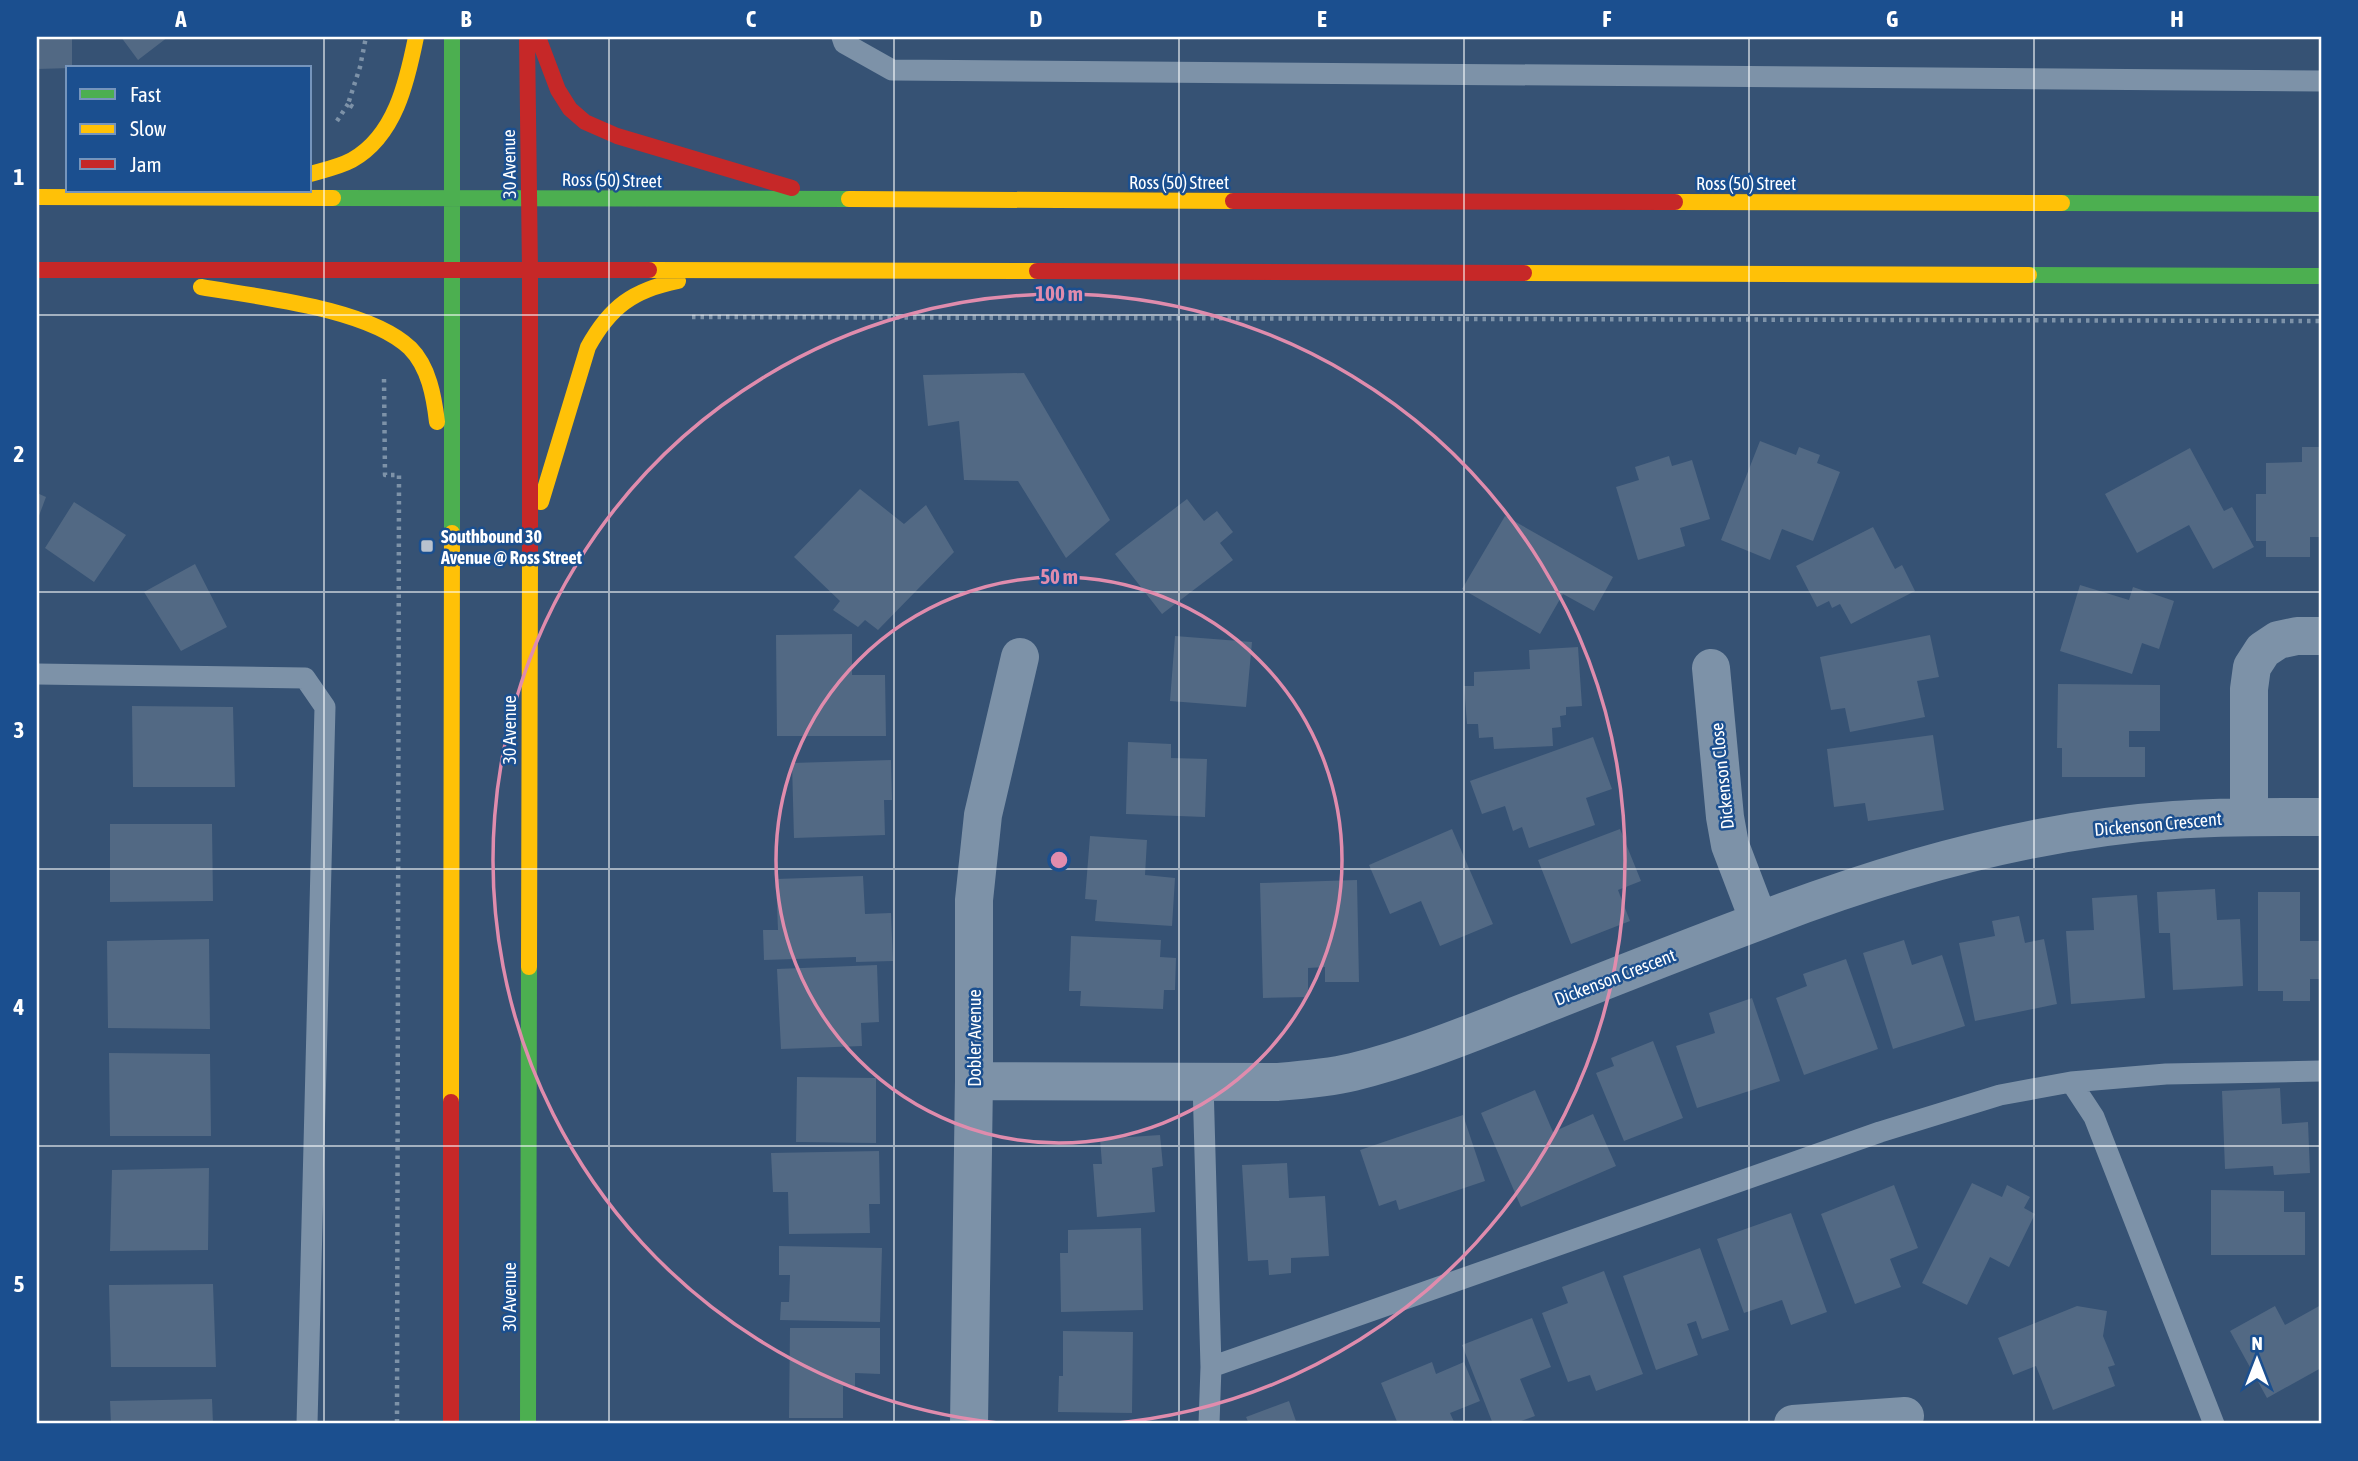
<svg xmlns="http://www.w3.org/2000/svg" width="2358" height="1461" font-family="'Asap Condensed',sans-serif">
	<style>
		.building { fill: #526984 }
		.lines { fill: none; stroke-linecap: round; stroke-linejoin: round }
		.path { stroke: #7d92a8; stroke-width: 4.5; stroke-dasharray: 3.5 5; stroke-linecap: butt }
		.lane { stroke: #7d92a8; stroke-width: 21 }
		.street { stroke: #7d92a8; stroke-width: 38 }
		.fast { stroke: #4caf50; stroke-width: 16 }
		.slow { stroke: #ffc107; stroke-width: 16 }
		.jam { stroke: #c62828; stroke-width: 16 }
		.grid { fill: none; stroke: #fff; stroke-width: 2; stroke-opacity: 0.55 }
		.ring { fill: none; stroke: #e08cad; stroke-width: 3.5 }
		.poi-dot { fill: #b9c2ce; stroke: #1b4f8f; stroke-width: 2.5 }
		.labels { text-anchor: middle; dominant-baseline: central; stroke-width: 5; stroke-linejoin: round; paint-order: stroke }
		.street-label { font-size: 18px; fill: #fff; stroke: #1b4f8f }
		.poi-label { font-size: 18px; font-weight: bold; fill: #fff; stroke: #1b4f8f; text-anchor: start }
		.centre { fill: #e08cad; stroke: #1b4f8f; stroke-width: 3.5 }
		.ring-label { font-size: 21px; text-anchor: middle; font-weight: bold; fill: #e08cad; stroke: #1b4f8f; stroke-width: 5; stroke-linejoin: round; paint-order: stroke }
		.neatline { fill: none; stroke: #fff; stroke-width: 2.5 }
		.grid-label { font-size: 23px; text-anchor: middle; font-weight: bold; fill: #fff }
	</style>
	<rect width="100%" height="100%" fill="#365274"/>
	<path class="building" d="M37,37h35v31l-35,1z
		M121,37h47l-30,23z
		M1024,373l86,147 -44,38 -48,-77 -54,-1 -5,-59 -31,5 -5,-51z
		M1760,441l36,14 3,-8 21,8 -3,8 23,9 -27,69 -31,-12 -12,31 -49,-20z
		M2302,447h19v90h-11v20h-44v-16h-10v-47h10v-31l36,-1z
		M2190,448l34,63 8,-4 22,40 -41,22 -24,-44 -52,28 -32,-59z
		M1669,456l3,10 20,-6 18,59 -30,9 5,18 -47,14 -22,-73 23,-7 -4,-13z
		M860,489l44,35 22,-19 28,47 -76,78 -13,-10 -7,7 -25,-17 7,-9 -46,-44z
		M37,493l9,4 -9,24z
		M1187,499l17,22 13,-10 16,21 -13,11 13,17 -71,54 -47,-60z
		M74,502l52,33 -32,47 -49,-34z
		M1505,516l108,61 -19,34 -31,-17 -23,40 -78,-45z
		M1873,527l22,42 7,-4 13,26 -64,33 -11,-20 -8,4 -3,-7 -12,6 -21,-41z
		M195,564l32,63 -46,24 -37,-59z
		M2080,585l49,15 4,-13 41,14 -15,48 -17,-6 -10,31 -72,-23z
		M852,634v41h33l1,61h-109l-1,-101z
		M1930,635l9,42 -22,4 8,36 -75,15 -5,-24 -14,2 -11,-53z
		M1175,636l77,6 -6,65 -76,-6z
		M1578,647l4,59 -16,1v8l-6,1 1,11 -9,1 1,18 -59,3 -1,-12 -14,1 -1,-14h-11l-3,-38h10v-14l56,-3 -1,-19z
		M2058,684l102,1v46h-31v16h16v30h-83v-29h-5z
		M132,706l101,1 2,80h-102z
		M1933,735l11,75 -76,11 -3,-18 -31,4 -7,-58z
		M1593,737l19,52 -26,9 9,27 -66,23 -7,-21 -9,4 -8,-25 -23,8 -12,-33z
		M1128,742l43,2v14l36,1 -2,58 -79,-3z
		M891,760l1,40h-8l1,35 -91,3 -2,-75z
		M110,824h102l1,77 -103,1z
		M1452,829l41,95 -53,22 -19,-45 -31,13 -21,-49z
		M1620,829l21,52 -23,9 12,31 -59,23 -33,-84z
		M1090,836l57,4 -2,35 30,3 -3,48 -77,-5 2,-21 -12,-1z
		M863,876l2,38 26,-1 2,48 -37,1v-5l-92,3 -1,-30h15l-2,-51z
		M1357,880l2,102h-34v-15l-17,1v29l-45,1 -3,-115z
		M2215,889l2,31 23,-1 3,67 -70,4 -3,-57h-11l-2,-41z
		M2258,892h42v49h21v38h-11v22h-27v-10h-25z
		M2137,895l8,103 -74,6 -5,-73 28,-1 -2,-32z
		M2019,916l6,27 19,-4 13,65 -82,17 -16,-78 36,-7 -3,-15z
		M1071,936l90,4 -1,17 16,1 -1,32h-11l-1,19 -83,-3 1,-15h-12z
		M209,939l1,90 -102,-1 -1,-87z
		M1904,940l8,25 30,-10 23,71 -72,23 -30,-96z
		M1846,959l32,90 -74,26 -28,-77 31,-12 -4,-12z
		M877,965l2,57 -18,1 1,23 -81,3 -4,-80z
		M1752,998l28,83 -83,27 -21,-62 39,-13 -6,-20z
		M1653,1041l30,77 -59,23 -28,-68 18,-7 -3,-8z
		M109,1053l101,1 1,82h-101z
		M797,1077l79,1v65l-80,-1z
		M2280,1088l2,36 26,-2 2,51 -36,2 -1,-9 -48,3 -3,-78z
		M1535,1090l18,42 40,-18 23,52 -95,41 -40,-94z
		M1463,1115l22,66 -86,29 -3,-10 -17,6 -19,-56z
		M1160,1135l3,31 -11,2 3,44 -58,5 -4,-53h9l-2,-25z
		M879,1151l1,53h-11l1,29 -81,1 -1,-42h-15l-2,-39z
		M1287,1163l2,35 36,-2 4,60 -38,2v15l-22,2 -1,-15 -20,1 -6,-96z
		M209,1168l-1,82 -98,1 2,-81z
		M1972,1183l30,14 5,-12 23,12 -6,11 11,6 -26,53 -19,-10 -23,48 -45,-22z
		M1894,1185l24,63 -28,11 11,28 -46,17 -34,-90z
		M2211,1190l73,1v21h21v43h-94z
		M1791,1213l36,99 -36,13 -9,-25 -38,13 -27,-74z
		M1141,1228l2,82 -82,2 -1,-59h8v-23z
		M779,1246l103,2 -2,74 -100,-2 1,-18h8l1,-27h-11z
		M1700,1248l29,82 -27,9 -6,-18 -9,3 11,31 -42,15 -33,-94z
		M1604,1271l39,103 -47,17 -6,-16 -22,7 -26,-69 26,-10 -6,-16z
		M213,1284l3,83h-105l-2,-82z
		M2321,1305v63l-54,30 -37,-67 45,-25 10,19z
		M2077,1306l30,5 -4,25 12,29 -7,2 7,19 -62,24 -17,-44 -23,9 -15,-37z
		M1532,1318l19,49 -31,12 15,37 -22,8h-20l-31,-79z
		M790,1328h90v46l-25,-1v13h-12v32h-54z
		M1063,1331l70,1 -1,81 -74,-1 1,-36h4z
		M1432,1362l4,12 28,-12 16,39 -30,12 5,11h-57l-17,-41z
		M212,1399l1,25h-102l-1,-23z
		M1289,1401l8,23h-48l-3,-7z"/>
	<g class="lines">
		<path class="path" d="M353,107l-5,-3 12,-37 6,-30
			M337,121l11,-17
			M692,317l1629,4
			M384,379l1,96h14l-2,949"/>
		<path class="lane" d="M842,37l2,6 48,27 1429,11
			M37,674l268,4 20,29 -18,717
			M2071,1082l23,35 120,307
			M1203,1083l8,284 -2,57
			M1211,1367l669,-235 120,-37 71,-13 95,-8 155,-3"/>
		<path class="street" d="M1711,668l14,149 5,28 29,76
			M2249,817v-128l3,-22 11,-17 15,-10 19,-4h24
			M974,1081l303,1c25,-2 51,-4 76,-10 61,-15 121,-40 180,-63 74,-29 149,-59 224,-87 133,-52 273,-92 417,-102 49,-4 98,-3 147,-3
			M969,1424l5,-343v-181l9,-85 37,-158
			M1793,1424l112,-8"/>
		<path class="fast" d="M333,198l516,1
			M2062,203l259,1
			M2029,275l292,1
			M452,533v-496
			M528,1424l1,-457"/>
		<path class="slow" d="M310,174c14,-4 29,-7 42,-14 43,-24 55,-78 64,-123
			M37,197l296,1
			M849,199l384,2
			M1675,202l387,1
			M649,270l388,1
			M1524,273l505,2
			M201,287c57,10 167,21 209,61 19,19 24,49 27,74
			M541,502l47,-155c22,-40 45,-57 90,-66
			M529,967l1,-416
			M451,1102l1,-569"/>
		<path class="jam" d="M527,37l3,233v281
			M538,37l20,53 12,19 15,13 32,14 175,52
			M1233,201l442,1
			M37,270h612
			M1037,271l487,2
			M451,1424v-322"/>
	</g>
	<path class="grid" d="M324,37v1387M609,37v1387M894,37v1387M1179,37v1387M1464,37v1387M1749,37v1387M2034,37v1387M37,315h2284M37,592h2284M37,869h2284M37,1146h2284"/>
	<g class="ring">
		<circle cx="1059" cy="860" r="283"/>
		<path d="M1010 1424A566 566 0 1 1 1108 1424"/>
	</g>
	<rect class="poi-dot" x="420" y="539" width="14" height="14" rx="3.5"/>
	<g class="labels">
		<g class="street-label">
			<text transform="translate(509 164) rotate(-91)">30 Avenue</text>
			<text transform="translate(612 180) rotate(1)">Ross (50) Street</text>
			<text x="1179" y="182">Ross (50) Street</text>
			<text x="1746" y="183">Ross (50) Street</text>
			<text transform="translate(509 730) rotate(-90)">30 Avenue</text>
			<text transform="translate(1722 776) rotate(-96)">Dickenson Close</text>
			<text transform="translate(2158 824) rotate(-5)">Dickenson Crescent</text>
			<text transform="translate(1615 977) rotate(-21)">Dickenson Crescent</text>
			<text transform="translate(974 1038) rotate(-90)">Dobler Avenue</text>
			<text transform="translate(509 1297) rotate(-90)">30 Avenue</text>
		</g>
		<g class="poi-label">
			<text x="441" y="536">Southbound 30<tspan x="441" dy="21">Avenue @ Ross Street</tspan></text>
		</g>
	</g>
	<circle cx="1059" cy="860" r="10" class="centre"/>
	<g class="ring-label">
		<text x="1059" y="301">100 m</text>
		<text x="1059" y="584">50 m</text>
	</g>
	<rect width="2358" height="1461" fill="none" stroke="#1b4f8f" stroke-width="77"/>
	<rect x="66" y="66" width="245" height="126" fill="#1b4f8f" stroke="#7695bc" stroke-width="2"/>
	<rect x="80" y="89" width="35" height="10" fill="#4caf50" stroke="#7695bc" stroke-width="2"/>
	<text x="130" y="102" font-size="21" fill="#ffffff">Fast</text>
	<rect x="80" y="124" width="35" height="10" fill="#ffc107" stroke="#7695bc" stroke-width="2"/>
	<text x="130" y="136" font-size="21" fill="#ffffff">Slow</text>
	<rect x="80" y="159" width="35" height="10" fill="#c62828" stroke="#7695bc" stroke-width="2"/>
	<text x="130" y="172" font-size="21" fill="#ffffff">Jam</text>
	<g transform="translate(2257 1360)" stroke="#1b4f8f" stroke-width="5" paint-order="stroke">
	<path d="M0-5L12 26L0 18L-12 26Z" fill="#ffffff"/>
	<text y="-10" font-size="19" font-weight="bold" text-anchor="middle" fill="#ffffff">N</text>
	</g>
	<rect x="38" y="38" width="2282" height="1384" class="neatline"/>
	<g class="grid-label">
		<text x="181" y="27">A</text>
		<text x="466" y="27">B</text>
		<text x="751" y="27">C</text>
		<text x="1036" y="27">D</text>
		<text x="1322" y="27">E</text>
		<text x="1607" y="27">F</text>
		<text x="1892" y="27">G</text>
		<text x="2177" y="27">H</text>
		<text x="19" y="185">1</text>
		<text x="19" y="462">2</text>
		<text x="19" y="738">3</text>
		<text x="19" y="1015">4</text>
		<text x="19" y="1292">5</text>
	</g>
</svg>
